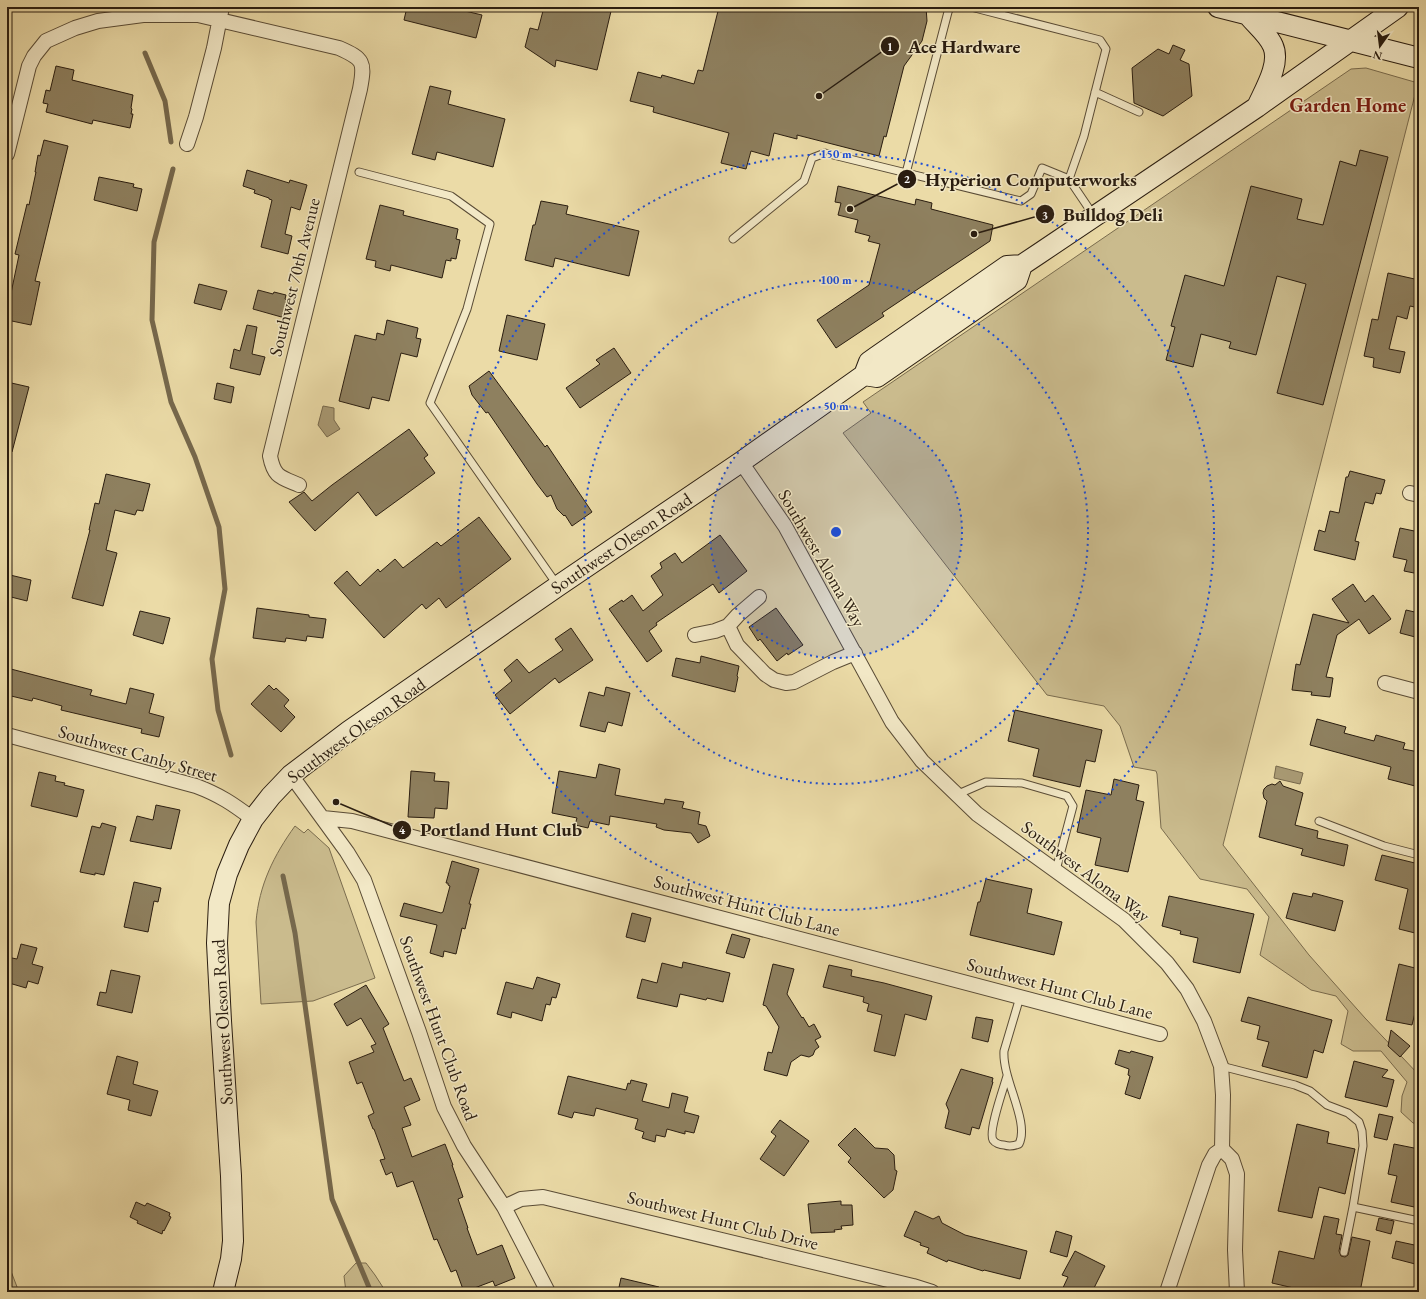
<svg xmlns="http://www.w3.org/2000/svg" width="1426" height="1299" font-family="'EB Garamond',serif">
	<style>
		.green { fill: #cabb8d; stroke: #7a6c4e }
		.water { fill: #a99a74; stroke: #76684c }
		.lines { fill: none; stroke-linecap: round; stroke-linejoin: round }
		.stream { stroke: #76684c; stroke-width: 5 }
		.building { fill: #8e805f; stroke: #2a1d10 }
		.lane-casing { stroke: #5a4c36; stroke-width: 9 }
		.street-casing { stroke: #5a4c36; stroke-width: 16 }
		.secondary-casing { stroke: #2a1d10; stroke-width: 22 }
		.lane { stroke: #f2e8c6; stroke-width: 7 }
		.street { stroke: #f2e8c6; stroke-width: 14 }
		.secondary { stroke: #f2e8c6; stroke-width: 20 }
		.ring { fill: none; stroke: #1d4ed8; stroke-width: 2; stroke-dasharray: 2 4 }
		.labels { text-anchor: middle; dominant-baseline: central; stroke-width: 3; stroke-linejoin: round; paint-order: stroke }
		.street-label { font-size: 18px; fill: #2a1d10; stroke: #f2e8c6 }
		.quarter-label { font-size: 20px; font-weight: bold; fill: #7a1f14; stroke: #f2e8c6 }
		.centre { fill: #1d4ed8; stroke: #f2e8c6; stroke-width: 2 }
		.ring-label { font-size: 12px; text-anchor: middle; font-weight: bold; fill: #1d4ed8; stroke: #f2e8c6; stroke-width: 3; stroke-linejoin: round; paint-order: stroke }
		.leader { fill: none; stroke: #2a1d10; stroke-width: 1.5 }
		.callout-dot { fill: #2a1d10; stroke: #f2e8c6; stroke-width: 1.5 }
		.mark-label { font-size: 12px; text-anchor: middle; font-weight: bold; fill: #fff }
		.callout-label { font-size: 19px; text-anchor: middle; font-weight: bold; fill: #2a1d10; stroke: #f2e8c6; stroke-width: 3; stroke-linejoin: round; paint-order: stroke }
	</style>
	<rect width="100%" height="100%" fill="#ebdba7"/>
	<filter id="stains"><feTurbulence type="fractalNoise" baseFrequency=".005" numOctaves="4"/><feColorMatrix values="0 0 0 0 .2 0 0 0 0 .09 0 0 0 0 .02 0 0 0 .5 -.17"/></filter>
	<radialGradient id="worn" r=".72"><stop offset=".6" stop-color="#630" stop-opacity="0"/><stop offset="1" stop-color="#630" stop-opacity=".3"/></radialGradient>
	<path class="green" d="M1366,68l52,15 -195,762 86,110 56,63 54,57v49l-6,-1 -12,-11 1,-16 5,-14 -26,-31h-28l-12,-7 7,-33 -12,-15 -25,-6 -51,-35 9,-38 -22,-28 -47,-10 -39,-51 -4,-54 -1,-3 -22,-4 -14,-41 -16,-20 -57,-11 -204,-262 28,-20 -8,-11 488,-333z
		M295,826l9,7 4,-4 21,19 46,130 -62,23 -52,3 -5,-82c3,-37 18,-67 39,-96z
		M7,1261l12,31h-12z
		M356,1263h10l9,12 11,17h-40l-2,-16z"/>
	<path class="water" d="M323,406l11,2v12l6,9 -13,8 -9,-12z
		M1276,766l27,7 -3,11 -26,-6z"/>
	<g class="lines">
		<path class="stream" d="M145,53l20,48 6,41
			M173,169l-19,73 -2,78 19,82 24,55 24,70 6,62 -13,70 6,51 13,45
			M283,876l12,57 37,266 39,93"/>
	</g>
	<path class="building" d="M407,7h41l34,8 -6,23 -72,-18z
		M544,7h68l-15,63 -41,-10 -1,7 -30,-20 5,-19 8,2z
		M719,7h207l1,14 -5,20 -18,25 -18,71 -2,-1 -5,20 -82,-21v4l-23,-6 -5,23 -18,-5 -5,18 -25,-6 8,-30 -76,-21 1,-5 -24,-6 8,-29 23,6 1,-3 32,9 4,-14 5,1z
		M1173,45l12,5 -5,10 9,4 3,32 -29,20 -29,-13 -2,-35 26,-19 11,5z
		M56,66l18,4 -2,10 61,15 -2,13 1,1 -1,5h2l-3,14 -37,-8 -1,4 -46,-12 2,-8 -5,-1 3,-13 4,1z
		M430,86l21,5 -3,13 57,15 -12,48 -56,-15 -2,8 -23,-6z
		M44,140l24,6 -33,135 5,1 -9,43 -24,-5v-23l3,1 9,-43 -4,-1 12,-50 2,1 7,-33h-1l3,-17 2,1z
		M1360,150l28,7 -65,248 -46,-12 29,-109 -29,-8 -21,79 -27,-7 2,-6 -30,-8 -8,33 -27,-7 9,-33 -4,-1 14,-51 39,11 27,-100 51,13 -5,20 26,6 17,-64 16,5z
		M247,170l42,13 1,-3 17,5 -7,25 -9,-3 -6,27 7,2 -4,18 -27,-7 11,-47 -3,-1v-1l-15,-5 1,-3 -12,-4z
		M99,177l35,7 -1,3 9,2 -5,22 -43,-11z
		M838,186l77,19 1,-6 16,4 -1,6 62,16 -3,16 -108,72 2,3 -48,32 -19,-28 52,-35 11,-41 -12,-3 2,-5 -15,-4 3,-12 -20,-5 3,-12 -6,-1z
		M541,201l27,5 -2,8 73,17 -10,45 -74,-18 -2,9 -28,-7 8,-35h2z
		M380,205l24,6 -1,4 55,14 -2,10 4,1 -4,19 -5,-1v3l-5,-1 -4,18 -51,-13 -1,6 -15,-4 1,-6 -10,-2z
		M1388,273l31,7v28l-9,-2 -3,13 -10,-3 -8,33 16,3 -5,21 -27,-6 1,-9 -10,-2 8,-37 6,1z
		M199,284l28,7 -6,19 -27,-7z
		M258,290l15,4 1,-2 12,3 -1,4 4,2 -4,17 -32,-9z
		M507,315l38,9 -8,36 -38,-9z
		M387,320l31,8 -2,10 5,1 -4,18 -16,-4 -12,48 -17,-4 -3,12 -30,-8 16,-66 21,5 1,-7 7,2z
		M247,325l10,2 -5,27 13,3 -5,18 -30,-7 4,-19 6,2z
		M614,348l17,25 -51,35 -14,-20 34,-24 -4,-4z
		M489,371l56,76 2,-2 45,67 -20,14 -7,-11 -1,1 -7,-7 -6,-14 -4,2 -10,-13 -49,-72 -2,1 -14,-18 -3,-9z
		M7,382l22,5 -17,65h-5z
		M217,383l17,4 -3,16 -17,-4z
		M409,429l19,26 -4,3 11,15 -59,43 -18,-24 -43,39 -26,-29 15,-10 8,9 20,-16z
		M1350,471l35,9 -4,14 -5,-1 -3,11 -8,-2 -10,39 4,1 -4,18 -41,-10 5,-20 6,2 5,-21 9,2 7,-36h2z
		M106,474l44,10 -7,27 -6,-1 -2,5 -20,-5 -9,40 11,3 -14,53 -31,-8 18,-68h-1l6,-27 4,1z
		M479,517l32,42 -65,49 -7,-10 -13,11 -4,-5 -38,34 -50,-55 13,-12 13,15 18,-17 2,3 15,-13 8,9 34,-26 4,4z
		M1400,528l19,4v42l-15,-3 3,-11 -14,-3z
		M720,535l27,36 -28,22 -6,-9 -57,39 1,2 -8,6 13,20 -15,11 -38,-53 13,-9 1,2 9,-7 11,16 20,-16 -12,-19 11,-8 -2,-5 15,-10 7,10z
		M10,575l21,5 -4,21 -20,-5v-9z
		M1353,584l12,18 8,-7 18,24 -22,15 -10,-15 -22,16 -11,42 7,1 -3,19 -19,-2 1,-3 -20,-2 4,-26 4,1 13,-51 36,9 -17,-24z
		M257,608l52,7v2l17,2 -3,19 -16,-2 -1,5 -20,-3 -1,4 -32,-4z
		M776,608l27,37 -15,10 -1,-2 -10,8 -17,-22 -2,2 -9,-14z
		M1406,610l13,3v25l-19,-5z
		M140,611l30,7 -7,26 -30,-9z
		M571,628l22,32 -34,23 -4,-5 -45,36 -15,-19 17,-14 -8,-11 13,-11 12,14 34,-23 -8,-11z
		M701,656l38,10 -2,10 1,1 -3,15 -63,-16 4,-18 24,5z
		M7,668l85,22 -2,5 36,9 4,-16 24,6 -5,19 15,4 -5,20 -18,-4 1,-4 -81,-19 1,-4 -29,-8 -1,3 -25,-6z
		M269,685l5,5 2,-2 13,12 -5,6 11,11 -14,15 -30,-28z
		M606,687l24,6 -8,33 -14,-4 -3,10 -25,-6 9,-34 15,4z
		M1015,710l87,20 -7,32 -9,-2 -6,27 -47,-11 6,-27 -31,-8z
		M1317,719l29,8 -2,6 30,8 2,-6 29,8 -2,6 16,3v35l-31,-8 3,-12 -81,-22z
		M599,764l21,5 -5,26 49,9 1,-5 19,3 -2,6 18,4 -2,12 8,2 4,10 -12,7 -7,-10 -27,-3 -8,-3 1,-3 -47,-8 -1,9 -19,-4 -2,7 -13,-3 2,-7 -25,-5 7,-42 37,7z
		M411,771l24,2 -1,8 15,1 -2,27 -12,-1 -1,10 -26,-1z
		M39,772l17,4 -1,5 10,2 -1,2 20,5 -7,27 -46,-11z
		M1114,779l25,6 -3,15 8,2 -16,70 -33,-7 6,-27 -24,-6 9,-42 25,5z
		M1280,781l3,5 20,7 -8,32 23,6 -1,7 31,7 -4,21 -43,-11 2,-6 -44,-12 8,-36 -3,-3 -1,-5 1,-4 3,-3 5,-2 3,1z
		M156,805l24,5 -9,39 -41,-8 7,-25 16,4z
		M102,823l14,4 -12,48 -9,-2v2l-15,-3 12,-46 8,2z
		M1382,855l37,9v70l-20,-5 9,-40 -33,-9z
		M452,861l27,8 -10,35h2l-6,25 -3,-1 -6,26 -12,-3 -1,6 -13,-4 7,-28 -37,-9 4,-13 37,10 2,-1 7,-26 -2,-1v-2h-2z
		M986,879l46,10 -5,24 35,9 -8,33 -84,-20 8,-33h2z
		M134,882l27,6 -3,14 -4,-1 -6,31 -24,-5z
		M1293,893l19,4 1,-4 30,8 -8,30 -49,-13z
		M1169,896l85,18 -14,59 -47,-11 5,-24 -18,-4 1,-3 -19,-5z
		M632,913l19,5 -6,24 -19,-5z
		M732,934l18,5 -6,19 -18,-5z
		M21,944l16,4 -5,16 11,3 -5,17 -10,-3 -2,7 -17,-5 1,-7 -3,-1v-18l10,2z
		M683,962l47,11 -7,29 -16,-4 -1,2 -26,-6 -3,13 -40,-9 5,-19 15,4 5,-20 20,5z
		M773,964l21,5 -7,25 15,24 1,-1 6,10 5,-3 7,13 -6,3 4,7 -4,3 -2,5 -4,2 -8,-2 -10,7 -4,14 -23,-6 4,-18 4,1 7,-26 -13,-21 -3,-1z
		M1399,964l20,5v28l-7,28 -26,-5z
		M829,965l23,5 -1,6 33,7 48,13 -6,24 -21,-6 -10,42 -21,-5 8,-36 -15,-4 2,-7 -6,-2 1,-5 -41,-10z
		M111,970l29,6 -8,37 -35,-8 3,-13 6,1z
		M537,977l23,7 -4,14 -4,-1 -2,8 -4,-1 -4,17 -30,-9 -1,6 -14,-4 9,-32 27,7z
		M366,985l23,39 -6,4 21,53 7,-3 9,22 -16,7 7,18 -9,3 10,29 33,-13 8,21h-1l11,32 -5,2 10,29h-1l10,27 25,-10 13,33 -20,8 -2,-5 -29,11 -8,-22 -5,2 -14,-33 -3,1 -21,-59 -16,6 -5,-15 -6,3 -6,-15 5,-1 -11,-30h-1l-5,-13 6,-3 -12,-31 -5,2 -8,-22 25,-10 -3,-6 5,-2 -15,-26 -14,8 -13,-22z
		M1248,997l84,23 -9,33 -9,-3 -7,28 -45,-12 7,-24 -12,-3 3,-13 -19,-5z
		M976,1017l17,3 -5,22 -16,-4z
		M1391,1030l19,16 -10,11 -12,-11z
		M1119,1050l11,3 1,-2 22,6 -13,42 -15,-5 5,-18 -2,-1 1,-6 -14,-5z
		M117,1056l21,6 -5,22 25,7 -7,25 -23,-6 2,-10 -23,-6z
		M1354,1061l34,9 -6,7 12,3 -7,27 -42,-10z
		M961,1069l32,9 -1,4h1l-14,47 -7,-2 -2,8 -25,-7 4,-17 -3,-7z
		M568,1076l58,14 2,-7 2,1 1,-4 16,4 -5,17 27,7 3,-15 16,4 -4,15 15,4 -5,17 -9,-2v3l-18,-5 -2,8 -9,-2 -1,7 -13,-4 2,-6 -9,-3 3,-10 -42,-11 -2,8 -20,-4 -2,6 -14,-4z
		M1379,1114l14,3 -6,23 -13,-3z
		M780,1120l29,21 -25,35 -24,-17 16,-23 -5,-4z
		M1297,1124l32,8 -2,11 28,6 -10,45 -26,-7 -7,31 -34,-7z
		M855,1128l20,20 13,1 6,6 1,15 2,1 -4,19 -9,8 -36,-36 3,-4 -13,-13z
		M1394,1144l25,5v59l-28,-6 6,-26 -9,-2z
		M841,1201v4h11l1,20 -12,1 1,3 -8,1 1,2 -24,1 -3,-29z
		M136,1202l9,4 2,-3 23,10 -1,3 2,1 -7,14 -1,-1 -1,4 -25,-11 1,-2 -8,-4z
		M915,1211l18,8 6,-3 3,7 23,12 62,16 -7,28 -36,-9 -1,1 -35,-11 -1,2 -20,-9 2,-5 -9,-3 1,-2 -17,-7z
		M1324,1216l15,3 -3,15 6,1 -3,16 2,5 4,1 3,-2 4,-18 18,4 -10,51h-49l-39,-9 7,-32 35,8z
		M1379,1218l15,3 -3,13 -15,-4z
		M1056,1231l16,5 -5,21 -17,-5z
		M1396,1241l23,5v19l-27,-7z
		M1075,1251l30,15 -13,26h-31l7,-15 -6,-2z
		M621,1278l38,9 -1,5h-40z"/>
	<g class="lines">
		<defs>
			<path id="lane" d="M971,7l129,33 6,9 -22,87 -15,43
				M1095,92l44,20
				M359,172l92,24 39,28 -23,85 -37,94 128,183
				M906,173l42,-161 2,-5
				M733,239l71,-58 8,-23 13,-5 196,48 10,-7 11,-26 27,11 25,37
				M956,795l30,-13 36,1 45,13 6,10 -17,64
				M1319,821l65,25 35,9
				M1221,1066l74,19 15,6 17,14 21,8 11,9 3,9 1,15 -10,61 66,14
				M1007,1076c-3,11 -19,55 -14,64 2,3 7,5 11,5 6,2 10,1 15,-1 11,-22 -17,-65 -15,-93l16,-54
				M1344,1252l9,-45"/>
			<path id="street" d="M187,144l9,-27 18,-69 8,-41
				M7,154l22,-88 5,-10 12,-15 29,-13 23,-7 45,-6h55l141,33c25,11 26,14 21,41l-90,367c4,21 10,21 29,29
				M741,462l44,64 107,196 30,39 55,53 147,106 43,43 20,26 17,32 17,45 2,29 -1,54 10,10 5,15 -2,76 2,42
				M1410,493l9,2
				M728,626l9,19 28,29 9,6 12,3 8,-1 39,-20 22,-9
				M695,635l20,-4 13,-5 10,-11 21,-18
				M1385,683l34,9
				M7,735l189,51c24,9 37,18 57,33
				M291,775l56,77 17,28 55,152 25,75 20,39 40,61 44,85
				M323,818l29,3 808,213
				M504,1207l17,-8 22,-2 370,89 19,6
				M1167,1292l42,-127 6,-11 7,-5"/>
			<path id="secondary" d="M1218,7l201,51
				M1248,15c8,10 20,19 25,31 8,18 -9,45 -16,61
				M864,375l13,2 140,-97 5,-15
				M223,1292l8,-33 2,-18 -2,-65 -10,-155 -4,-78 2,-40 8,-29 12,-29 14,-26 18,-23 20,-21 58,-44 209,-145 183,-124 123,-87 5,-13 7,-5 131,-91 15,-1 18,-12 217,-146 141,-100"/>
		</defs>
		<use href="#lane" class="lane-casing"/>
		<use href="#street" class="street-casing"/>
		<use href="#secondary" class="secondary-casing"/>
		<use href="#lane" class="lane"/>
		<use href="#street" class="street"/>
		<use href="#secondary" class="secondary"/>
	</g>
	<circle cx="836" cy="532" r="126" fill="#1d4ed8" fill-opacity=".12"/>
	<g class="ring">
		<circle cx="836" cy="532" r="126"/>
		<circle cx="836" cy="532" r="252"/>
		<circle cx="836" cy="532" r="378"/>
	</g>
	<g class="labels">
		<g class="street-label">
			<text transform="translate(294 277) rotate(-76)">Southwest 70th Avenue</text>
			<text transform="translate(621 543) rotate(-34)">Southwest Oleson Road</text>
			<text transform="translate(822 558) rotate(60)">Southwest Aloma Way</text>
			<text transform="translate(356 730) rotate(-36)">Southwest Oleson Road</text>
			<text transform="translate(138 753) rotate(16)">Southwest Canby Street</text>
			<text transform="translate(1086 871) rotate(37)">Southwest Aloma Way</text>
			<text transform="translate(747 905) rotate(15)">Southwest Hunt Club Lane</text>
			<text transform="translate(1060 988) rotate(15)">Southwest Hunt Club Lane</text>
			<text transform="translate(222 1022) rotate(-93)">Southwest Oleson Road</text>
			<text transform="translate(439 1028) rotate(70)">Southwest Hunt Club Road</text>
			<text transform="translate(723 1220) rotate(14)">Southwest Hunt Club Drive</text>
		</g>
		<g class="quarter-label">
			<text x="1348" y="105">Garden Home</text>
		</g>
	</g>
	<circle cx="836" cy="532" r="6" class="centre"/>
	<g class="ring-label">
		<text x="836" y="158">150 m</text>
		<text x="836" y="284">100 m</text>
		<text x="836" y="410">50 m</text>
	</g>
	<path class="leader" d="M819 96L890 46M850 209L907 179M974 234L1045 214M336 802L402 830"/>
	<g class="callout-dot">
		<circle cx="819" cy="96" r="4"/>
		<circle cx="850" cy="209" r="4"/>
		<circle cx="974" cy="234" r="4"/>
		<circle cx="336" cy="802" r="4"/>
		<circle cx="890" cy="46" r="10"/>
		<circle cx="907" cy="179" r="10"/>
		<circle cx="1045" cy="214" r="10"/>
		<circle cx="402" cy="830" r="10"/>
	</g>
	<g class="mark-label">
		<text x="890" y="51">1</text>
		<text x="907" y="183">2</text>
		<text x="1045" y="219">3</text>
		<text x="402" y="834">4</text>
	</g>
	<g class="callout-label">
		<text x="964" y="53">Ace Hardware</text>
		<text x="1031" y="186">Hyperion Computerworks</text>
		<text x="1113" y="221">Bulldog Deli</text>
		<text x="501" y="836">Portland Hunt Club</text>
	</g>
	<rect width="1426" height="1299" fill="none" stroke="#ebdba7" stroke-width="24"/>
	<rect x="8" y="8" width="1410" height="1283" fill="none" stroke="#2a1d10" stroke-width="2"/>
	<rect x="12" y="12" width="1402" height="1275" fill="none" stroke="#2a1d10"/>
	<g transform="translate(1380 46) rotate(194)" stroke="#f2e8c6" stroke-width="3" paint-order="stroke">
	<path d="M0-3L7 15L0 10L-7 15Z" fill="#2a1d10"/>
	<text y="-6" font-size="11" font-weight="bold" text-anchor="middle" fill="#2a1d10">N</text>
	</g>
	<rect width="100%" height="100%" filter="url(#stains)"/>
	<rect width="100%" height="100%" fill="url(#worn)"/>
</svg>
